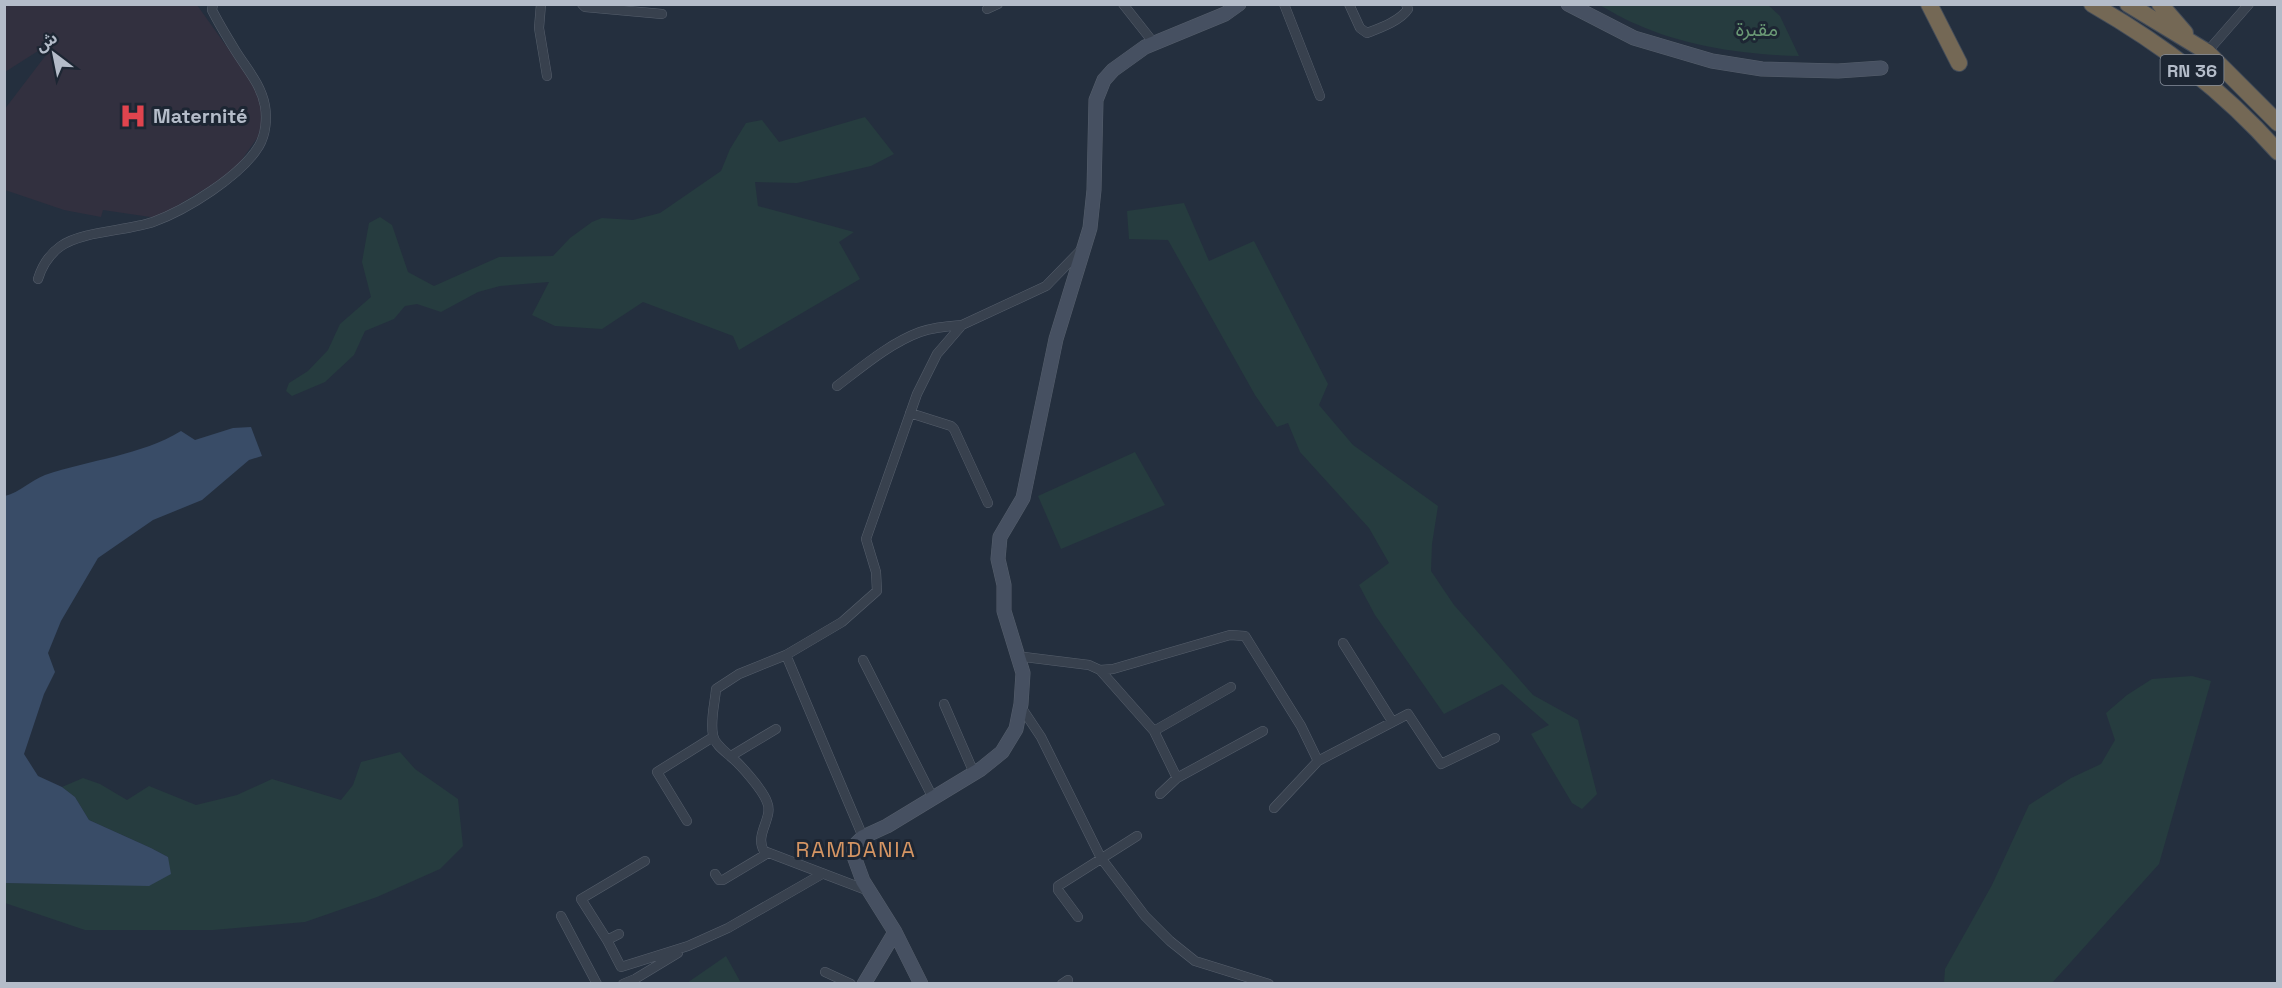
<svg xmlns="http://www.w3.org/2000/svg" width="2282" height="988" font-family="'Space Grotesk','Noto Sans Arabic',sans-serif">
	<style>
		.medical { fill: #32303f }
		.green { fill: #263c3f }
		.water { fill: #394c67 }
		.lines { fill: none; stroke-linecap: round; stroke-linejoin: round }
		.street-casing { stroke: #565f6c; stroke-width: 10 }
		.secondary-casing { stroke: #565f6c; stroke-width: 15 }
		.highway-casing { stroke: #434c59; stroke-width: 18 }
		.street { stroke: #38414e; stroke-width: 9 }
		.secondary { stroke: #465061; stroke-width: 14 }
		.highway { stroke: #746855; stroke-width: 16 }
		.labels { text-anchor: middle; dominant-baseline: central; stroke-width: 6; stroke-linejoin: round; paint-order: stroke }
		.shield { fill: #1d2633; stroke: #878f9c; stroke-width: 1.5 }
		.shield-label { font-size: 18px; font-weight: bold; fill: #b4bcc9 }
		.park-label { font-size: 20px; fill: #6b9a76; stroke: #1d2633 }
		.poi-label { font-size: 20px; font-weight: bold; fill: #b4bcc9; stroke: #1d2633; text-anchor: start }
		.quarter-label { font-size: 22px; letter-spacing: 1.5px; fill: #d59563; stroke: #1d2633 }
	</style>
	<rect width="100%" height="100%" fill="#242f3e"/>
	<path class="medical" d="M5,5h192l55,77 10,24v16l-4,15 -20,28 -15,13 -66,40 -54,-8 -2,7 -37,-7 -59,-20 -1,-80 42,-55 -1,-6 -7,2 -33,21z"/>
	<path class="green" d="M1599,5h169l12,11 19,40c-53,-1 -115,-10 -163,-32 -13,-5 -25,-13 -37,-19z
		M865,117l29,37 -23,12 -74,17 -42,-1 3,24 96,26 -15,10 21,37 -121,71 -6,-14 -90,-34 -41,27 -47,-3 -23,-11 17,-33 -49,4 -22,6 -37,20 -24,-8 -12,2 -11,13 -29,12 -11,24 -29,27 -33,14 -6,-5 3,-8 19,-12 20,-21 12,-26 31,-27 -9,-35 7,-39 11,-6 12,8 16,47 26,14 65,-29 54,-1 17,-18 22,-16 10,-4 31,2 27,-7 61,-42 9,-22 16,-26 16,-3 17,22z
		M1184,203l25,58 45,-20 74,143 -9,21 34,40 85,61 -6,38 -1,27 23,34 79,90 45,25 19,74 -15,15 -10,-6 -41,-69 18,-9 -47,-41 -58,30 -69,-99 -16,-30 30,-22 -20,-35 -69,-76 -12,-29 -11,4 -22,-32 -87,-155 -39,-1 -2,-28z
		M1135,452l30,53 -104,44 -23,-53z
		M2192,676l19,5 -52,183 -107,119h-108l1,-14 47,-84 37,-80 42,-27 30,-14 14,-24 -9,-27 21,-18 25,-16z
		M400,752l15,17 43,30 5,47 -23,23 -63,28 -72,25 -92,8h-128l-80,-27v-20l82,1 81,-27 -17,-9 -62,-28 -14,-23 -13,-10 21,-9 17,6 27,16 22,-14 47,19 41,-10 35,-16 69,21 12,-15 8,-23z
		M726,956l15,27h-54z"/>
	<path class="water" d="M251,427l11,29 -13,4 -47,40 -49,20 -55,38 -37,63 -13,32 7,19 -11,22 -20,60 14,22 24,11 13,10 14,23 62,28 17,9 3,17 -22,12 -144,-3v-387c15,-4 25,-15 40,-21 44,-15 97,-20 136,-44l14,9 38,-12z"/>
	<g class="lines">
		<defs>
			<path id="street" d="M541,4l-2,24 8,48
				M582,4l3,3 77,7
				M1123,4l30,38
				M1284,4l36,92
				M1349,4l11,24 7,5c13,-5 33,-12 41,-24l-2,-5
				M987,9l11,-5
				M2207,52l42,-48
				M38,279c4,-13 10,-24 23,-33 21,-15 66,-15 92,-24 33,-12 88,-46 106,-76 7,-12 8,-28 6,-40 -4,-22 -19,-38 -30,-56 -8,-13 -16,-26 -23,-40l1,-6
				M837,386c25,-19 53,-43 83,-54 14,-5 28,-6 42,-7
				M910,413l41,13 3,3 34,74
				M1343,643l49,78
				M786,655l77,182
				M1016,656l73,9 11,5 13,-1 117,-34 15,1 56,90 17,35 90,-47 33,50 54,-26
				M863,660l70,138
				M1100,670l54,61 23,47 86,-47
				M944,704l30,69
				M1021,707l20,30 60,121 44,58 25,25 25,20 74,23
				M1154,731l77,-44
				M731,756l45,-27
				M1160,794l17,-16
				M1274,808l44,-47
				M687,821l-30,-49 56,-35
				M715,874l4,6h4l45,-27
				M869,891l-105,-40c-10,-17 10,-33 3,-49 -4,-12 -27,-38 -37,-46 -7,-6 -16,-13 -17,-21 -3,-15 2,-32 3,-46l23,-15 47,-19 56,-33 35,-31 -1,-19 -10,-33 51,-145 20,-40 25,-29 84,-39 36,-37
				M561,916l36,68
				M1078,917l-20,-27v-4l79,-50
				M619,934l-12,6 14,27 67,-21 40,-18 94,-54
				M607,940l-26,-41 64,-38
				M825,972l26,12
				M623,984l12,-5 43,-26
				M1062,984l6,-4"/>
			<path id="secondary" d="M1568,4l66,34 78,23 50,8 76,2 43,-3
				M864,984l31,-52
				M921,984l-26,-52 -32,-51 -11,-30 1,-4 10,-10 24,-11 94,-57 21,-17 14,-23 5,-25 2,-31 -19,-62v-26l-6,-26 2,-22 23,-39 33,-159 34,-111 4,-38 2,-90 8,-20 9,-10 32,-23 80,-33 14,-10"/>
			<path id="highway" d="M1929,4l30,59
				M2092,4c71,41 131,86 186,148
				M2128,4l79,48 71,71
				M2160,4l25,29"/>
		</defs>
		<use href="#street" class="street-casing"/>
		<use href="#secondary" class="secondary-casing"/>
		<use href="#highway" class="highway-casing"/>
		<use href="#street" class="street"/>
		<use href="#secondary" class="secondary"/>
		<use href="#highway" class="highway"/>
	</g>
	<defs>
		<symbol id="hospital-bare" viewBox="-9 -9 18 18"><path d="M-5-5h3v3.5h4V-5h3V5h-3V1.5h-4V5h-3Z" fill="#e0444e" stroke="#1d2633" stroke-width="2.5" paint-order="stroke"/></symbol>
	</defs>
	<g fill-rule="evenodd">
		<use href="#hospital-bare" x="114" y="97" width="38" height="38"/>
	</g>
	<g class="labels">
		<rect class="shield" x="2160.5" y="55" width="63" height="30" rx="4.5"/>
		<g class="shield-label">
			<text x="2192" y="70">RN 36</text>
		</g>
		<g class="park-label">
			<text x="1757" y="29">مقبرة</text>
		</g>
		<g class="poi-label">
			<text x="153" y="116">Maternité</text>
		</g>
		<g class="quarter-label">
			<text x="856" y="849">RAMDANIA</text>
		</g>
	</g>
	<rect width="2282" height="988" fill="none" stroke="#b4bcc9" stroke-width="12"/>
	<g transform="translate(54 54) rotate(328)" stroke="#1d2633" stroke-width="4.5" paint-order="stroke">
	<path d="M0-4.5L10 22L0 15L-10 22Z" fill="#b4bcc9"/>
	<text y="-9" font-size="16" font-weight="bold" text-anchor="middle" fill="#b4bcc9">ش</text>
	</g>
</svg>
